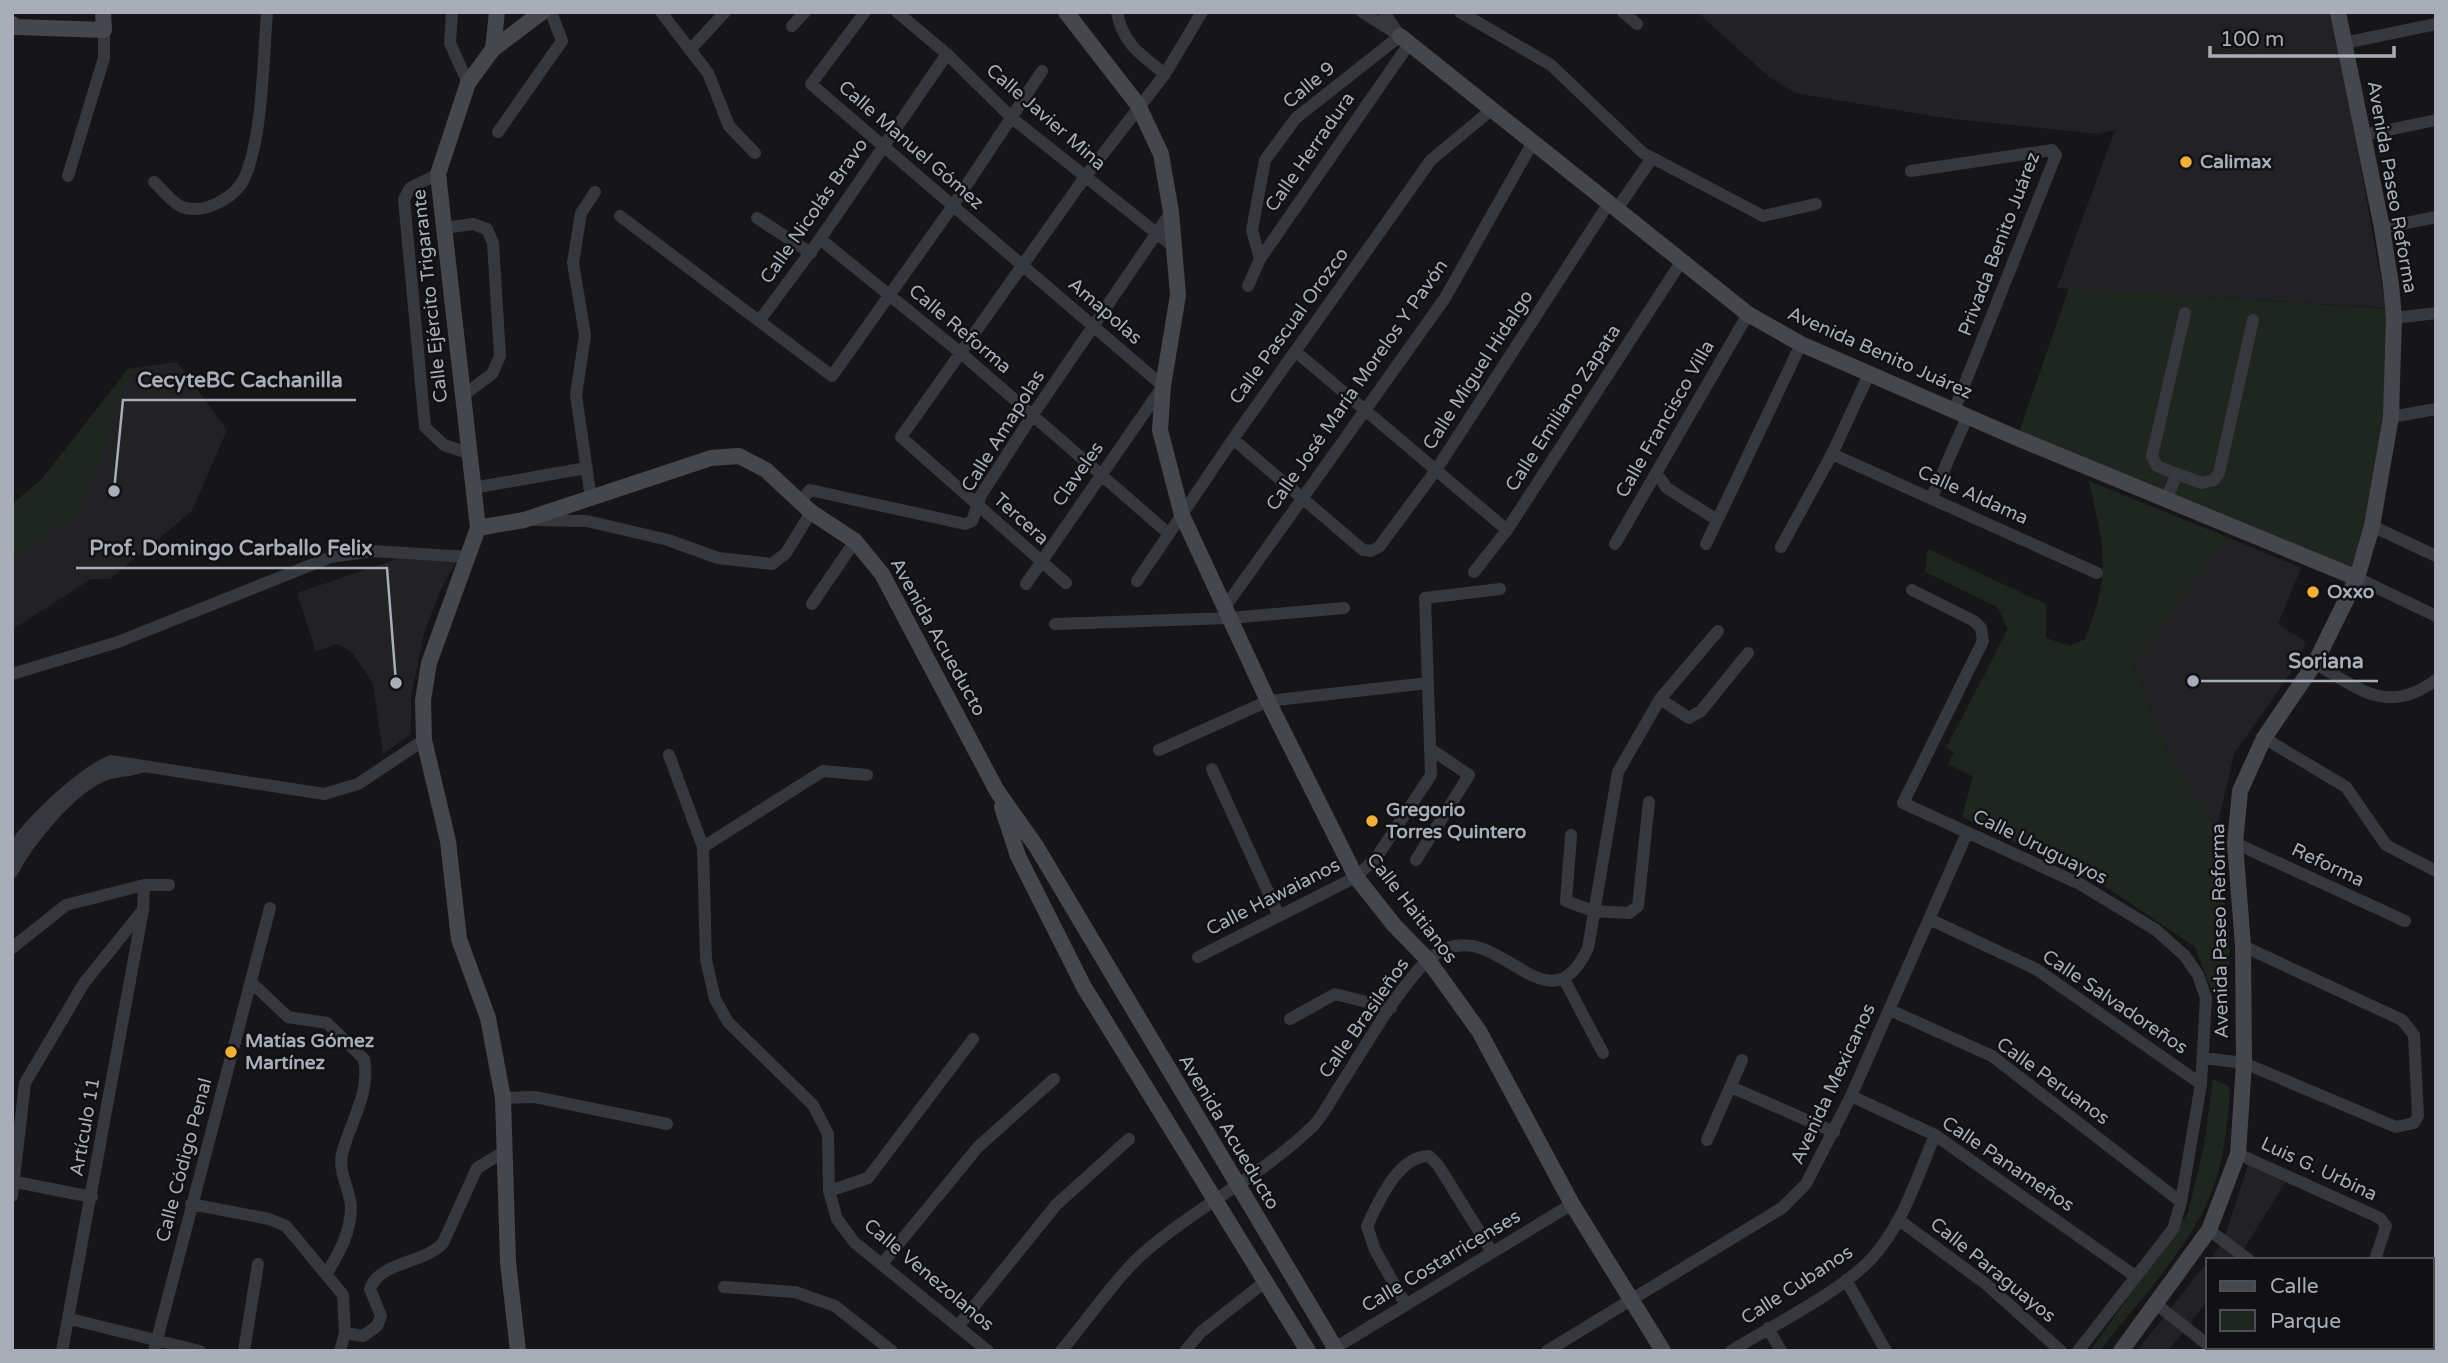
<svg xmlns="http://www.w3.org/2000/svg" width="2448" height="1363" font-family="'Varela Round',sans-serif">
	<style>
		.built { fill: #222225 }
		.green { fill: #1e261f }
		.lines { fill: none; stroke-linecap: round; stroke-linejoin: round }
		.street { stroke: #37383d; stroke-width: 12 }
		.secondary { stroke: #45474d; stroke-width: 16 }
		.poi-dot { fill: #f2b134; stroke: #111113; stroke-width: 2.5 }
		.labels { text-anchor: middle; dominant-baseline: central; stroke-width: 5; stroke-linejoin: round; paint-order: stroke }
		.street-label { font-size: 19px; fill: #a8adb8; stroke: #111113 }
		.poi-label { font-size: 19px; font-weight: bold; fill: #a8adb8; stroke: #111113; text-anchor: start }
		.leader { fill: none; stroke: #a8adb8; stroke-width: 2.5 }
		.callout-dot { fill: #a8adb8; stroke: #111113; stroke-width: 2.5 }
		.callout-label { font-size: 21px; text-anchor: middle; font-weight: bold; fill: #a8adb8; stroke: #111113; stroke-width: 5; stroke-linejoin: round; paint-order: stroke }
	</style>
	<rect width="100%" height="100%" fill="#161618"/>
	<path class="built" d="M1697,12h636l53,296 -329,-20 58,-158 -17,4 -153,-16 -150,-25 -26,-16z
		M177,362l50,68 -35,81 -82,68h-19l-79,51v-126l30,-25 86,-110z
		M2227,537l74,31 -23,56 28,18 -10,23 -62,89 -17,74 -47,-69 -36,-94z
		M397,559l59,3 -16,29 -16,43 -13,62v38l-28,20 -10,-71 -21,-30 -10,-7 -6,-2 -20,8 -19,-59z
		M2250,1159l38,19 -51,82h-28l14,-18z
		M2208,1261v38l-22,30 -18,22h-31z"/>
	<path class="green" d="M2069,288l324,21 -2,108 -34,161 -340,-140z
		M132,368l-51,141 -9,9 -60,39v-53l30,-25 86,-110z
		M2089,481l138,56 -93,128 36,94 47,69 2,44 10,60v89l-20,-37 -14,-37 -89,-60 -144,-70 11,-40 -25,-13 6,-12 -8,-4 62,-119 -11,-22 -72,-35 3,-23 118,55v34l24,8 15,-7c27,-67 19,-89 4,-158z
		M2213,1079l17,8c-3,44 -7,90 -30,130 -26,48 -67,90 -100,134h-10l98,-138 16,-68z"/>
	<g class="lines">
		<path class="street" d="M452,12l-2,31 18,40
			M661,12l47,61 21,53 26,27
			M865,12l-54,72 352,302 -137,198
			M897,12l50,42 66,65 161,128
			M1117,12c5,31 25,44 48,62
			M1362,12l38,24
			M1384,12l14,21
			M1460,12l91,53 92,88 120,63 53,-12
			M1623,12l14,12
			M792,26l13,-14
			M2344,43l92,-19
			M690,50l35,-38
			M498,132l64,-91 -11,-29
			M2364,135l72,-15
			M1911,171l141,-21 4,5 -101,253
			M438,174l-28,14 -6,11 21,228 19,18 24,8
			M68,176l36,-118v-28
			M154,182c8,7 19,22 28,25 23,8 54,-10 63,-30 18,-42 18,-118 22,-165
			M1617,209l35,-51
			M620,216l212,160 120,-169 90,-136
			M757,218l54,35
			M444,228l29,-4 14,5 6,14 7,113 -8,18 -30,22
			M2382,228l54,-11
			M820,239l142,115 206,179
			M1260,259l-8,-29 13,-70 31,-42 104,-82
			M1248,286l12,-27 149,-215
			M2394,318l42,-5
			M760,320l60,-81 127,-185
			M1295,351l212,179
			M2391,417l45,-8
			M1233,439l130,111 8,1 8,-4 57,-77 173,-267
			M1832,454l265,119
			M1656,473l11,15 50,32
			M2177,474l25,9 12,-3 5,-7 34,-153
			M473,488l113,-20
			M1932,497l36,-82
			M591,499l-15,-104 9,-60 -12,-72 8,-50 14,-21
			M2166,499l11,-25 -20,-8 -5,-10 33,-143
			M801,501l9,-11 155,34 7,-3 9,-26 51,-79 139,-204
			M532,520l55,1 81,19 50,18 54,6 14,-11 25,-41
			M2372,526l64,30
			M1615,544l133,-230
			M1706,544l95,-200
			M1781,547l51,-93 38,-82
			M1474,572l33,-42 174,-268
			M2357,578l79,38
			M1137,581l96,-142 198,-279 60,-50
			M1066,583l-165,-146 184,-260 80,-103 37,-62
			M1912,590l62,31 7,7 2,13 -80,162 177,81 76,46 29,26 13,19 8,23 -5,86 -20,118 -8,27 -95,122
			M812,604l43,-63
			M1225,607l220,-309 88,-156
			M1055,624l175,-6 114,-10
			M2315,663c44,26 72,53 121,17
			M12,674l106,-32 213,-85 41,-6 96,6
			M1660,699l29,19 12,-7 47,-58
			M2264,738l82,49 40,58 50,26
			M1159,750l109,-49 160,-18
			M669,755l34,92 3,113 9,39 13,23 85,83 15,29 1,57 8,28 17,23 134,109
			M1212,769l67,147
			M1571,835l-5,66 27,10 36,2 9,-7 11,-104
			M2235,843l170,78
			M703,847l120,-76 44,4
			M12,851c16,-28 70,-78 99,-90l213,33 34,-10 66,-44
			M1416,860l53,-85 -37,-25
			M12,872c16,-31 58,-83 92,-97 11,-4 25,-4 37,-8
			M1929,919l107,50 165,115
			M12,948l54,-43 78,-20h25
			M1198,957l158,-80 20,-19 55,-83 -6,-177 75,-9
			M1564,979l39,74
			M251,982l37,35 39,6 37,36c7,34 -14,63 -22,95 -4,19 8,35 9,53 0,25 -12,46 -24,66
			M1890,1010l102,46 189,146
			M1290,1019l45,-25 56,14
			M2204,1058l40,5 152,64 18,-4 4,-7 -4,-81 -12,-15 -159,-74
			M1731,1087l103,45
			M1851,1096l84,39 200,141
			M503,1098l32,-1 132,27
			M1707,1140l35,-80
			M2238,1154l142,64 6,8 -11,34
			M16,1182l76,15
			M829,1191l39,-13 105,-139
			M12,1196l13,-113 59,-100 59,-73
			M191,1204l78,15 17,7 57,69 2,38 -5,18
			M1899,1220l87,64 75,67
			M2209,1230l40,30
			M882,1264l96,-117 76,-68
			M1846,1280l40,71
			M724,1287l71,5 40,14 57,45
			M2156,1304l52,41
			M1406,1305l-31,-55 -8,-24c12,-25 31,-70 62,-70l9,9 54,87
			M70,1319l130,32
			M959,1325l97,-120 73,-66
			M1768,1328l13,23
			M345,1333l18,3 14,-10 4,-10 -11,-27c10,-28 54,-25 73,-46l34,-75 25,-15
			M2383,1347l8,4
			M62,1351l81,-441 1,-25
			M154,1351l116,-443
			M244,1351l14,-87
			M1061,1351c25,-29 58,-78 86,-101 52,-45 116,-75 166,-124 10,-10 18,-26 26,-39 24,-36 58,-98 88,-126 66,-61 118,80 161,-13l30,-176 42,-73 58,-68
			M1185,1351l16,-19 65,-51
			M1330,1351l242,-147
			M1547,1351l235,-143 24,-24 45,-88 116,-263
			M1731,1351c39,-24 111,-60 140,-92 32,-34 46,-82 64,-124"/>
		<path class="secondary" d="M1066,12l72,93 23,49 10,58 7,83 -15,91 -3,44 22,85 86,186 88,176 38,48 34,35 51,71 93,173 91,147
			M12,24l4,3 88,3 -1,-18
			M1400,36l348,278 53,30 216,94 340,140
			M493,49l4,-37
			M478,528l46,-8 187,-62 28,-2 27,14 45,42 44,29 27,33 115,217 39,55 301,505
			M1002,807l16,49 66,131 224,364
			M518,1351l-10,-89 -5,-164 -15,-80 -29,-79 -11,-98 -24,-101 -1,-40 6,-37 49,-135 -40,-354 30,-91 25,-34 49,-37
			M2121,1351l88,-121 29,-76 6,-91 -1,-117 -8,-103 5,-52 24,-53 51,-75 42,-85 15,-52 19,-109 3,-99 -3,-33 -9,-57 -44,-216"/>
	</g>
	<g class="poi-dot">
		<circle cx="2186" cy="162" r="7"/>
		<circle cx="2313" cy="592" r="7"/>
		<circle cx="1372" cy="821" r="7"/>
		<circle cx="231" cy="1052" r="7"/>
	</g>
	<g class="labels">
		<g class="street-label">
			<text transform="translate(1309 85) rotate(-40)">Calle 9</text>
			<text transform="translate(1046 117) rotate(41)">Calle Javier Mina</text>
			<text transform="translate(911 145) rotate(41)">Calle Manuel Gómez</text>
			<text transform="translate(1310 152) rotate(-55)">Calle Herradura</text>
			<text transform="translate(2392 187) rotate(80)">Avenida Paseo Reforma</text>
			<text transform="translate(814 211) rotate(-55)">Calle Nicolás Bravo</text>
			<text transform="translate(1999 244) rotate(-69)">Privada Benito Juárez</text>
			<text transform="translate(430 296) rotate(-96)">Calle Ejército Trigarante</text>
			<text transform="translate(1105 311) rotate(41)">Amapolas</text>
			<text transform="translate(1289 326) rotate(-54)">Calle Pascual Orozco</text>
			<text transform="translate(960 329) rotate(40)">Calle Reforma</text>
			<text transform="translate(1880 353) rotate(24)">Avenida Benito Juárez</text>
			<text transform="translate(1478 370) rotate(-57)">Calle Miguel Hidalgo</text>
			<text transform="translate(1357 385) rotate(-55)">Calle José María Morelos Y Pavón</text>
			<text transform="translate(1563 408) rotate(-57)">Calle Emiliano Zapata</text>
			<text transform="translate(1665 419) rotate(-60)">Calle Francisco Villa</text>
			<text transform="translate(1003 431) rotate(-58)">Calle Amapolas</text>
			<text transform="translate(1078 474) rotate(-55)">Claveles</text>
			<text transform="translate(1973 495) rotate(24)">Calle Aldama</text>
			<text transform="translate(1021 519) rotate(42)">Tercera</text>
			<text transform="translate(938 637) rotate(61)">Avenida Acueducto</text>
			<text transform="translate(2040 847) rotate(26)">Calle Uruguayos</text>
			<text transform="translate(2328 865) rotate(25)">Reforma</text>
			<text transform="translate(1273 897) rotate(-27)">Calle Hawaianos</text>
			<text transform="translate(1412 908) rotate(52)">Calle Haitianos</text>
			<text transform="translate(2220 931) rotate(-91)">Avenida Paseo Reforma</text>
			<text transform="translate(2115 1002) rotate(34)">Calle Salvadoreños</text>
			<text transform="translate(1364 1018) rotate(-55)">Calle Brasileños</text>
			<text transform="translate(2053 1081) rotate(36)">Calle Peruanos</text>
			<text transform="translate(1833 1084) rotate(-65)">Avenida Mexicanos</text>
			<text transform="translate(85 1127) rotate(-80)">Artículo 11</text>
			<text transform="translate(1229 1132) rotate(59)">Avenida Acueducto</text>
			<text transform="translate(184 1160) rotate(-75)">Calle Código Penal</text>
			<text transform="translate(2008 1164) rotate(34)">Calle Panameños</text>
			<text transform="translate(2319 1169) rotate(25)">Luis G. Urbina</text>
			<text transform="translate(1441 1261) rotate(-31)">Calle Costarricenses</text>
			<text transform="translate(1993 1270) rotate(39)">Calle Paraguayos</text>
			<text transform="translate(929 1275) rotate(40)">Calle Venezolanos</text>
			<text transform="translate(1797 1285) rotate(-33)">Calle Cubanos</text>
		</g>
		<g class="poi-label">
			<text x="2200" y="162">Calimax</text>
			<text x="2327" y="592">Oxxo</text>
			<text x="1386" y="810">Gregorio<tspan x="1386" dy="22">Torres Quintero</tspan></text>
			<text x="245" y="1041">Matías Gómez<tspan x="245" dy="22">Martínez</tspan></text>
		</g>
	</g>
	<path class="leader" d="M114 491L123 400H356M396 683L387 568H76M2193 681L2274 681H2378"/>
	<g class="callout-dot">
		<circle cx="114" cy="491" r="7"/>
		<circle cx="396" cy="683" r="7"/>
		<circle cx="2193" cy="681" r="7"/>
	</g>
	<g class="callout-label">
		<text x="240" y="387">CecyteBC Cachanilla</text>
		<text x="231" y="555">Prof. Domingo Carballo Felix</text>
		<text x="2326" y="668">Soriana</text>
	</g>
	<rect width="2448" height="1363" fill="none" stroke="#a8adb8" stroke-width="28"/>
	<rect x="2206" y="1258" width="228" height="91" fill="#111113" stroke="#4d4f55" stroke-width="2"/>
	<rect x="2220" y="1281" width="35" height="10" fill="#45474d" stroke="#4d4f55" stroke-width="2"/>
	<text x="2270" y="1293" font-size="21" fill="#a8adb8">Calle</text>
	<rect x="2220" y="1310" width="35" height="21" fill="#1e261f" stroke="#4d4f55" stroke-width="2"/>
	<text x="2270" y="1328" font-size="21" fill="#a8adb8">Parque</text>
	<path d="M2210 46v10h184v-10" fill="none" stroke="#a8adb8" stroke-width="3.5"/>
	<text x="2220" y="46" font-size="21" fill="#a8adb8" stroke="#111113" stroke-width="5" paint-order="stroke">100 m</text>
</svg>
